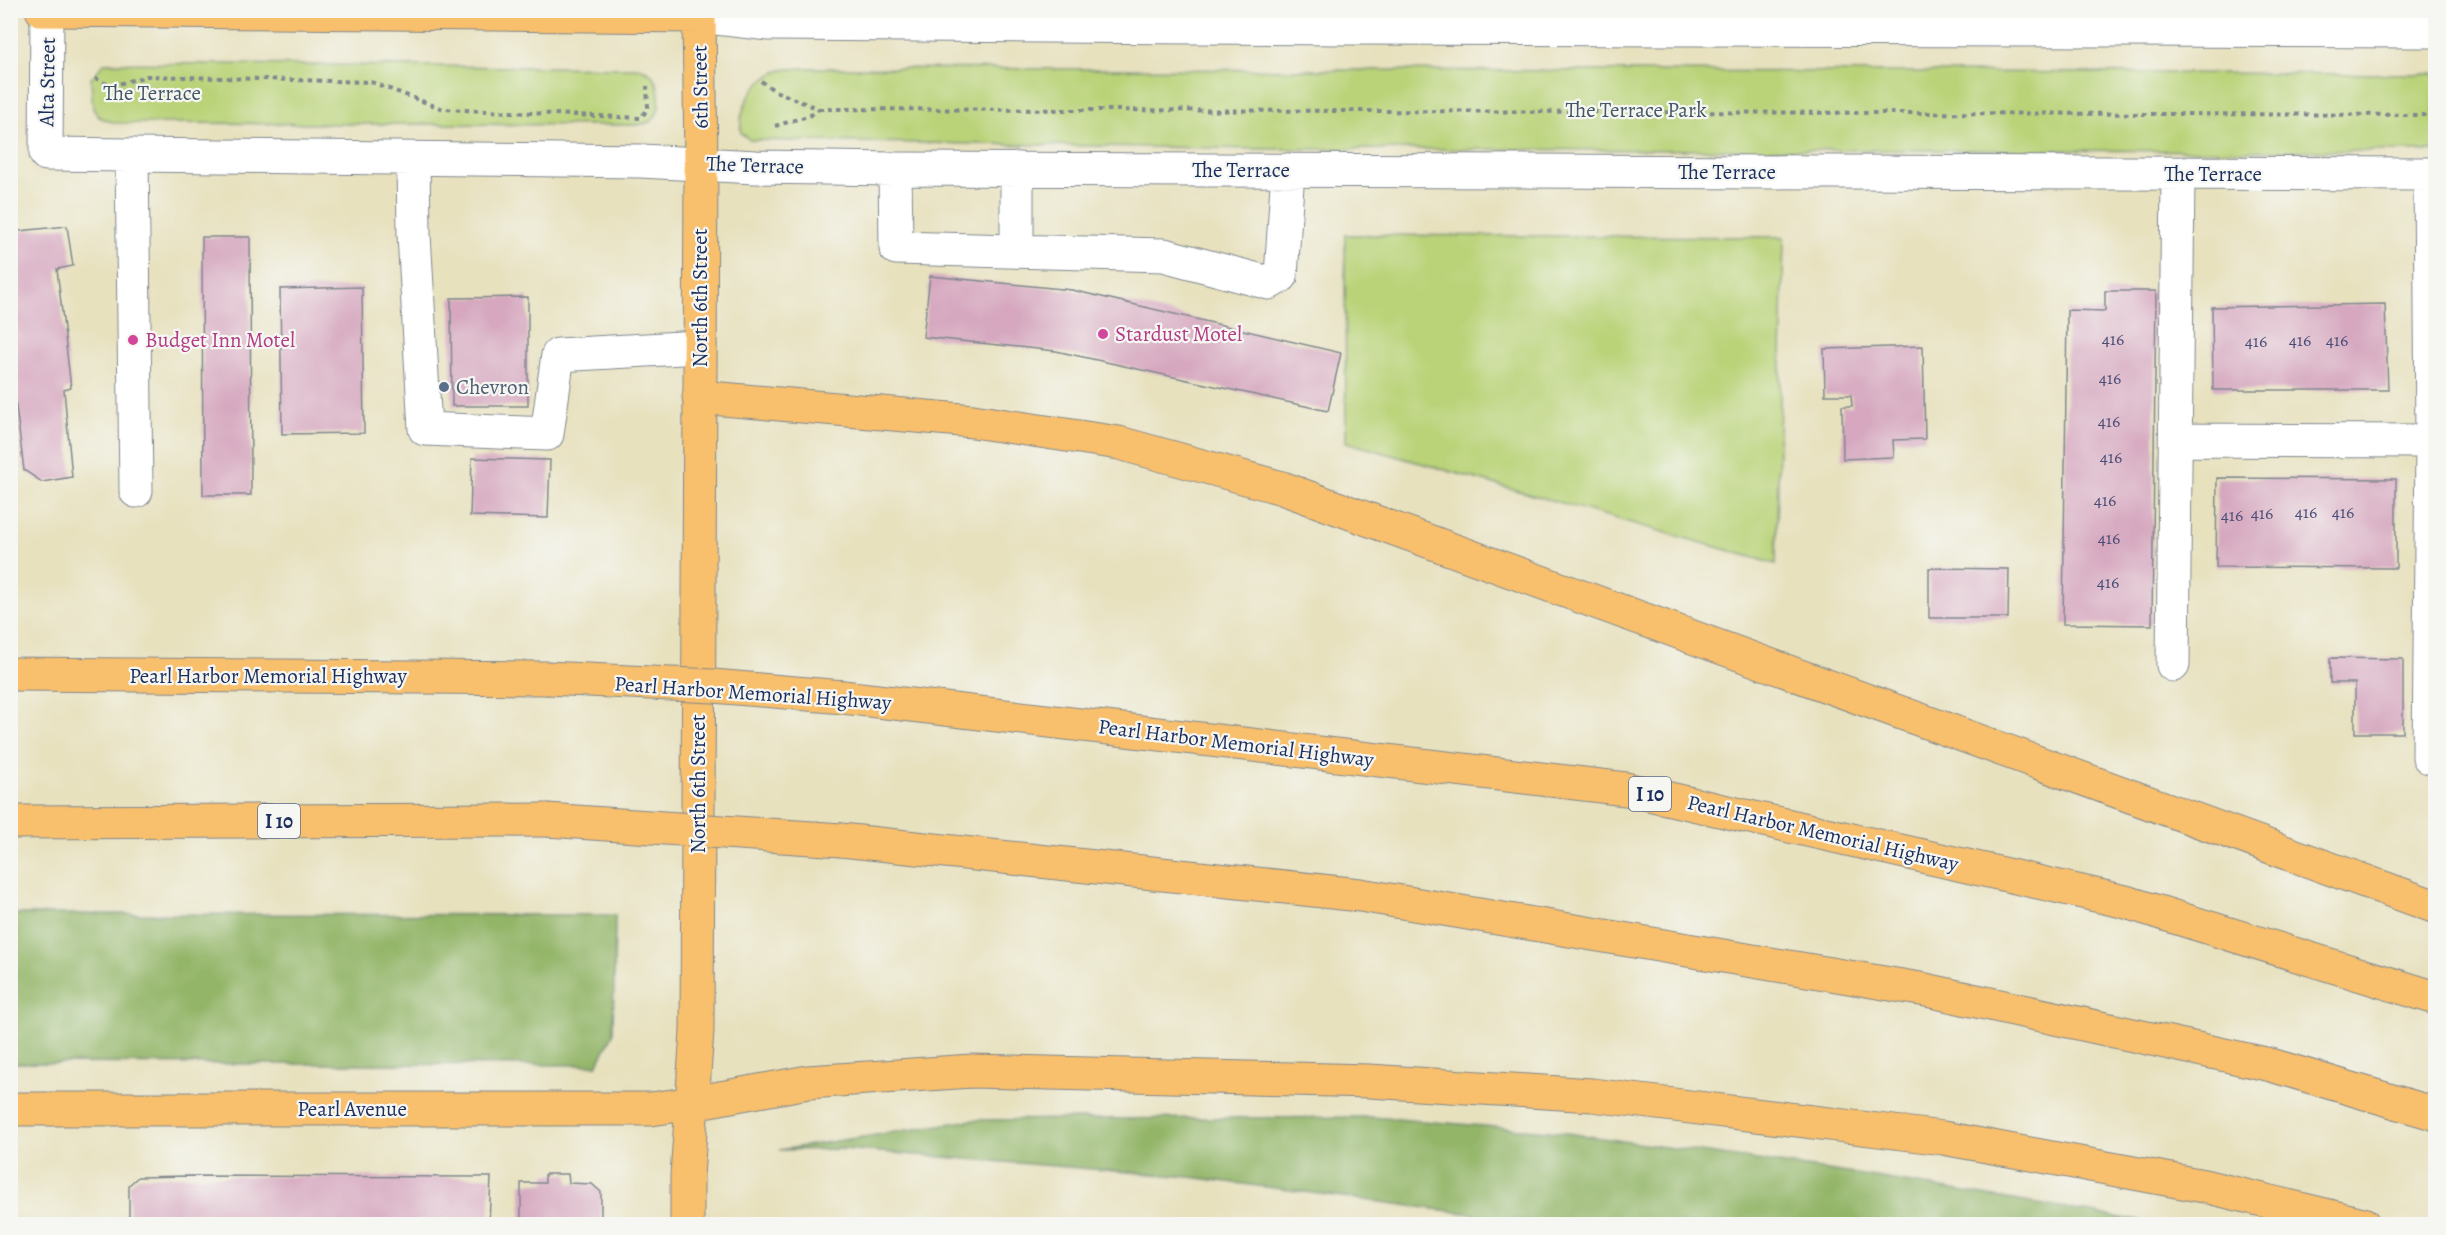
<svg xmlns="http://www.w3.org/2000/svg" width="2446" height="1235" font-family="Alegreya,serif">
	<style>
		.green { fill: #bad378; stroke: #6a816b; stroke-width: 1.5 }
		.forest { fill: #93b568; stroke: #577263; stroke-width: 1.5 }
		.building { fill: #d6a7bf }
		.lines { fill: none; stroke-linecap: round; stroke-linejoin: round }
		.minor-casing { stroke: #81888e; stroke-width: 35 }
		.major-casing { stroke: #81888e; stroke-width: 35 }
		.highway-casing { stroke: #81888e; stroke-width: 35 }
		.path { stroke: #81888e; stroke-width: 4; stroke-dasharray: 4.5 4.5; stroke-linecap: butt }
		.minor { stroke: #fff; stroke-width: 33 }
		.major { stroke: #f8bf6c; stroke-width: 33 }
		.highway { stroke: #f8bf6c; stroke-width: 33 }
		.highway-bridge-casing { stroke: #81888e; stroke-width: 35; stroke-linecap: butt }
		.highway-bridge { stroke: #f8bf6c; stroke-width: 33 }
		.hotel-dot { fill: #d1479c; stroke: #f6f6f2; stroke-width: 2 }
		.service-dot { fill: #5c6f8a; stroke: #f6f6f2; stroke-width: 2 }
		.labels { text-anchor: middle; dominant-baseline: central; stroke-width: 4.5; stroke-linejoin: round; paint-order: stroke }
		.number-label { font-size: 18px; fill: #4a4d76 }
		.shield { fill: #f6f6f2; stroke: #5d6b8a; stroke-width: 1.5 }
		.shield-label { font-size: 20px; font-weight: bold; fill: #1b2f5e }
		.street-label { font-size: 21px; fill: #1b2f5e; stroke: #f6f6f2 }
		.park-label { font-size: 21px; fill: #435864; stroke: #f6f6f2 }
		.hotel-label { font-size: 21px; fill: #b23c85; stroke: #f6f6f2; text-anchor: start }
		.service-label { font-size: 21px; fill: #4e5e75; stroke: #f6f6f2; text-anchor: start }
	</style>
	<rect width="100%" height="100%" fill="#f6f6f2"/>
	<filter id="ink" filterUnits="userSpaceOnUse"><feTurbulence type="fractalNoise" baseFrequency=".0167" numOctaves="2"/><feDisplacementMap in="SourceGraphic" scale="12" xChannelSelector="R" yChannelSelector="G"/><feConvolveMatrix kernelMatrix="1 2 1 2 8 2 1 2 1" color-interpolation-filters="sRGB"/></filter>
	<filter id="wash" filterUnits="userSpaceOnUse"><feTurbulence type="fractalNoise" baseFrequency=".008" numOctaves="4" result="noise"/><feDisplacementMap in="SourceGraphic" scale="24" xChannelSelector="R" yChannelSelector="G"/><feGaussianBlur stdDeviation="1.35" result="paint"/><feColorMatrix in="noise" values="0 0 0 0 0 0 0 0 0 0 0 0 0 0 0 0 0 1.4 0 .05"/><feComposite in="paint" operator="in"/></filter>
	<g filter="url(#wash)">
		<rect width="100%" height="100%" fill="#e7e1be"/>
		<path class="green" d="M104,63l534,5c4,1 9,2 13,6 10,10 13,40 -2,48 -4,2 -10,2 -14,3l-520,-2 -16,-6 -6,-8 -2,-30z
			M800,68l1635,6v77l-1171,-2 -514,-9 -9,-7c-3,-26 14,-55 41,-63 5,-1 12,-1 18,-2z
			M1345,235l439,2 -8,327 -430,-122z"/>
		<path class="forest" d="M11,914l604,1 -2,119 -16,31 -586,-2z
			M1372,1117l188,15 309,44 289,48h-610l-358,-47 -347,-28 -64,1 193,-30z"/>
		<g id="blocks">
			<path class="building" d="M67,226l6,40 -16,3 14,119 -7,2 8,87 -30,5 -18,-12 -14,-111v-127z
				M202,237h48l1,258h-48z
				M930,276l142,14 269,63 -13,58 -272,-60 -133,-14z
				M362,287l2,146 -82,1 -2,-145z
				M2105,291h51l-4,334 -89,-1 4,-314 38,1z
				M528,297v109h-76l-1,-108z
				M2385,304l3,86h-175l-1,-83z
				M1923,346l2,93 -32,1 1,17 -51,2 -1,-53h10l-1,-11h-26l-1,-46z
				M472,458l78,2 -2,58 -78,-2z
				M2217,478l179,1v89l-180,-1z
				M1929,568l80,1 -1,49h-79z
				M2330,658l73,1v74h-48v-50h-25z
				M545,1174h23l1,9 23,1 9,8v32h-80v-41h24z
				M187,1176l304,1 -2,47h-360v-39l9,-8z"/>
		</g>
	</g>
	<g filter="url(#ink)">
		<use href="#blocks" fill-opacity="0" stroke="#81888e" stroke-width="1.5"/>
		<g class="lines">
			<defs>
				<path id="minor" d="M47,10l-1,144 595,7 115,6 139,2 1541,5
					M699,10v6l70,8 583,4 1084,3
					M132,155l4,336
					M413,159l1,75 11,195 122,5 11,-79 141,-8
					M895,169l1,79 268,7 105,28 12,-7 7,-106
					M1017,169v82
					M2176,440l256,1
					M2173,665l5,-491
					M2429,757l3,-316 -2,-267"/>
				<path id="major" d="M42,10l657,6 2,147 -4,868 -10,145v48
					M10,1109h641l42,-6"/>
				<path id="highway" d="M699,397l274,24 146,22 163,45 1154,419
					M10,674l536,4
					M843,697l783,92 500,113 310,96
					M10,822l537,-2
					M841,840l519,55 566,95 345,75 165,49
					M693,1103l115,-21 164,-11 397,10 223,14 351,43 261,48 159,38"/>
			</defs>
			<use href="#minor" class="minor-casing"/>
			<use href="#major" class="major-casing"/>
			<use href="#highway" class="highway-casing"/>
			<path class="path" d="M95,78l16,8 36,-10 224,6 72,27 198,9 7,-10 -1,-22
				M761,81l14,10 44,18 -8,6 -36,11
				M819,109l1617,6"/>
			<use href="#minor" class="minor"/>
			<use href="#major" class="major"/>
			<use href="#highway" class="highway"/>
			<defs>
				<path id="highway-bridge" d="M546,678l167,8 130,11
					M547,820l294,20"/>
			</defs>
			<use href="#highway-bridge" class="highway-bridge-casing"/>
			<use href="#highway-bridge" class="highway-bridge"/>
		</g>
	</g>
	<g class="hotel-dot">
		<circle cx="1103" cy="334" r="6"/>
		<circle cx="133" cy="340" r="6"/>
	</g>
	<circle class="service-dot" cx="444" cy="387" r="6"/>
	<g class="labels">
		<g class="number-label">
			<text x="2113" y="339">416</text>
			<text x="2300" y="340">416</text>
			<text x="2337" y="340">416</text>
			<text x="2256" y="341">416</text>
			<text x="2110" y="378">416</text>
			<text x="2109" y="421">416</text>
			<text x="2111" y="457">416</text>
			<text x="2105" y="500">416</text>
			<text x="2306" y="512">416</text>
			<text x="2343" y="512">416</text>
			<text x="2262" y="513">416</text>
			<text x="2232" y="515">416</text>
			<text x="2109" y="538">416</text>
			<text x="2108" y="582">416</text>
		</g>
		<g class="shield">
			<rect x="1629" y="777" width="42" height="34" rx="4.5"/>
			<rect x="258" y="804" width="42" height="34" rx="4.5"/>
		</g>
		<g class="shield-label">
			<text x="1650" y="794">I 10</text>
			<text x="279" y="821">I 10</text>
		</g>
		<g class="street-label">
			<text transform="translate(47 82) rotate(-89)">Alta Street</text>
			<text transform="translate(700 87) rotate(-91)">6th Street</text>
			<text transform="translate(755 165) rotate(2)">The Terrace</text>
			<text x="1241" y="170">The Terrace</text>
			<text x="1727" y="172">The Terrace</text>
			<text x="2213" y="174">The Terrace</text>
			<text transform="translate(700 298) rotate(-90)">North 6th Street</text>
			<text x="268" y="676">Pearl Harbor Memorial Highway</text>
			<text transform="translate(753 693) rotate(4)">Pearl Harbor Memorial Highway</text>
			<text transform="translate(1236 743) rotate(7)">Pearl Harbor Memorial Highway</text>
			<text transform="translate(698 784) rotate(-90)">North 6th Street</text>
			<text transform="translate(1823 833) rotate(13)">Pearl Harbor Memorial Highway</text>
			<text x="352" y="1109">Pearl Avenue</text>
		</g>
		<g class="park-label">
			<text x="152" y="93">The Terrace</text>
			<text x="1636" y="110">The Terrace Park</text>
		</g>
		<g class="hotel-label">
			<text x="1115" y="334">Stardust Motel</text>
			<text x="145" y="340">Budget Inn Motel</text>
		</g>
		<g class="service-label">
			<text x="456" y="387">Chevron</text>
		</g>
	</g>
	<rect width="2446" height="1235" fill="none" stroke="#f6f6f2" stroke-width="36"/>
</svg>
